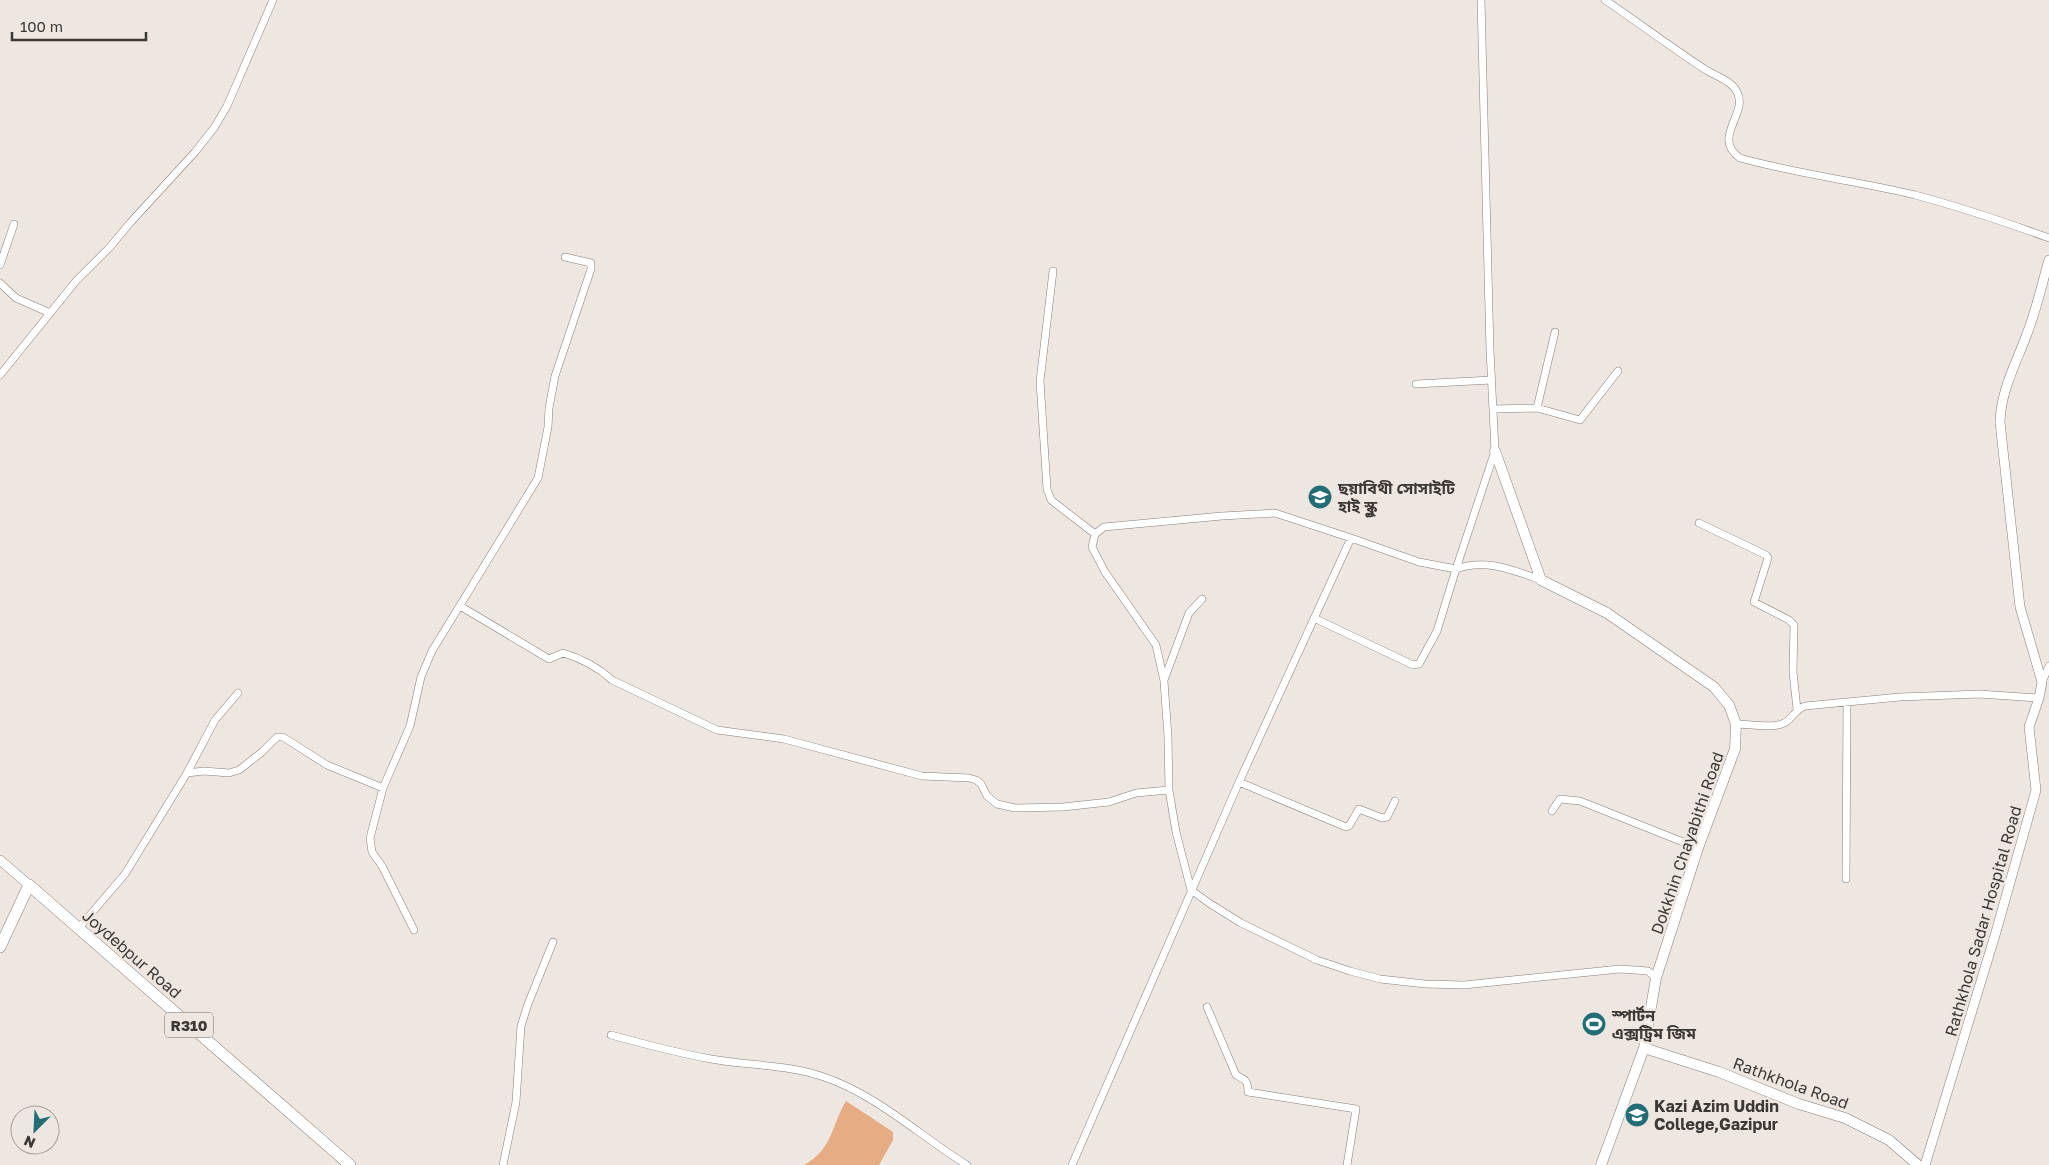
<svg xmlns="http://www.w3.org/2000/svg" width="2049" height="1165" font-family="'Golos Text','Noto Sans Bengali',sans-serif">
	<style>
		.water { fill: #e6ac83 }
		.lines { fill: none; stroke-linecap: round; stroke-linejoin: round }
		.minor-casing { stroke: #867f7a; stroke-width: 8 }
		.tertiary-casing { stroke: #867f7a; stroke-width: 10 }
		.secondary-casing { stroke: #867f7a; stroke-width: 11 }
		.primary-casing { stroke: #867f7a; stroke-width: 12 }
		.minor { stroke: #fff; stroke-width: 7 }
		.tertiary { stroke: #fff; stroke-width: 9 }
		.secondary { stroke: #fff; stroke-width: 10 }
		.primary { stroke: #fff; stroke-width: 11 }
		.labels { text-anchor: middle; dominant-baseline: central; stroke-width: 5; stroke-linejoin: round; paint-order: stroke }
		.shield { fill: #eee6e0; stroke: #716c69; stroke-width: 1 }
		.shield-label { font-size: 15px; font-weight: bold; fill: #3b3836 }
		.poi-label { font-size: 16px; font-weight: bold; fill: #3b3836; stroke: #eee6e0; text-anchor: start }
		.street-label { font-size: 16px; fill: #3b3836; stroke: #eee6e0 }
	</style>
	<rect width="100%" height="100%" fill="#eee6e0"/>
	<path class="water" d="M846,1101l47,31v8l-14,25h-75c29,-16 27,-39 42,-64z"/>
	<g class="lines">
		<defs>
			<path id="minor" d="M1605,0c34,23 67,48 101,70 10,6 26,11 31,22 12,21 -26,46 3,66 57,16 117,23 175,37 45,12 90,27 134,43
				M0,265l14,-41
				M1053,271l-13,110 7,108 4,11 44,34
				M0,283l16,15 34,15
				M0,375l76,-94 34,-34 20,-24 65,-71 19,-24 13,-22 46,-106
				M1416,384l76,-4
				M1537,408l18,-76
				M1493,409l44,-1 43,12 38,-49
				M1699,523l67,32 2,3 -14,44 35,18 5,5 -1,47 4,37
				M1351,538l-76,-25 -53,3 -118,11 -9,7 -3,13 13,25 51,73 8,36 4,56 1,53 7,42 15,58 18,13 32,20 76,37 33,11 30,8 45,5 39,1 156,-16 28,2 8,7
				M460,606l89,53 14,-6c17,5 36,15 49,27l105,50 67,9 138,37 47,2 7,2 5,4 6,12 10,8 18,4 48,-1 46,-5 27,-9 33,-3
				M1314,618l99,47 6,-1 18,-33 19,-62c29,-11 57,1 85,11
				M1164,680l25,-67 13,-14
				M2042,682l7,-16
				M1736,724c12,0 38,5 48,-1 9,-4 10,-13 21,-17l95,-9 79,-3 60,4
				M187,773l17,-2 25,2 10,-3 23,-18 15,-15h6l44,28 56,23
				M1239,782l107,45 3,-1 10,-17 23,9 5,-1 8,-16
				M1552,811l8,-12 20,2 118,47
				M1846,879l1,-177
				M78,929l47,-55 62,-101 28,-53 23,-27
				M414,930l-32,-64 -10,-14 -2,-14 13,-50 27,-62 11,-49 11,-26 106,-173 10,-51 1,-19 6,-32 36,-107v-6l-26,-6
				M1207,1007l29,68c9,5 12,5 12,17l108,17 -9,56
				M611,1035c33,9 66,18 100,24 38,7 76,5 113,18 53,18 96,59 143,88
				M503,1165l13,-63 5,-76 7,-22 25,-62
				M1072,1165l167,-383 112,-244 68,24 37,7 39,-118 -5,-101 -9,-350"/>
			<path id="tertiary" d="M0,860l29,25
				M1925,1165l71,-233 40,-142 -7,-63 10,-29 3,-16 -22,-75 -20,-185c1,-33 17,-60 28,-91 9,-23 14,-48 21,-71"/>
			<path id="secondary" d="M1495,451l46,129 66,33 107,74 15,18 7,19 -1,25 -37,99 -42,130 -12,70 -43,117
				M1644,1048l75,24 80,32 46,14 44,22 29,25"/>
			<path id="primary" d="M0,947l29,-62 321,280"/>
		</defs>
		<use href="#minor" class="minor-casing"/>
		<use href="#tertiary" class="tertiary-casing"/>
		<use href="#secondary" class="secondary-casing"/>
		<use href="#primary" class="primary-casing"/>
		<use href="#minor" class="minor"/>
		<use href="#tertiary" class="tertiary"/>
		<use href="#secondary" class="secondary"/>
		<use href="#primary" class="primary"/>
	</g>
	<defs>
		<symbol id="school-disc" viewBox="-11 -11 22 22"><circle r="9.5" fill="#236d76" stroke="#eee6e0"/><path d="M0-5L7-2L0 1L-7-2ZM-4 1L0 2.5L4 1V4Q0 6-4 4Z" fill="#fff"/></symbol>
		<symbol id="stadium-disc" viewBox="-11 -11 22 22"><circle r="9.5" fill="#236d76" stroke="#eee6e0"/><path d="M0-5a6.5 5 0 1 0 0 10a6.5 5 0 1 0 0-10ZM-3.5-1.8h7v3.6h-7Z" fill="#fff"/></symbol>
		<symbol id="university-disc" viewBox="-11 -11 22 22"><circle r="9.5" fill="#236d76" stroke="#eee6e0"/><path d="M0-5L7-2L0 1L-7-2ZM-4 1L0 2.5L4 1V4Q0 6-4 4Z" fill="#fff"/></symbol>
	</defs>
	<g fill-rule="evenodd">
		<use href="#school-disc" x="1306" y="483" width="28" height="28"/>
		<use href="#stadium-disc" x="1580" y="1010" width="28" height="28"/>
		<use href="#university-disc" x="1623" y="1101" width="28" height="28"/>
	</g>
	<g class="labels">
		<rect class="shield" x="165" y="1012.5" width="48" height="25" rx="4"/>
		<g class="shield-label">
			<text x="189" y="1025">R310</text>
		</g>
		<g class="poi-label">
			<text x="1338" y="488">ছয়াবিথী সোসাইটি<tspan x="1338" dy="18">হাই স্কুল</tspan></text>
			<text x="1612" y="1015">স্পার্টন<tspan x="1612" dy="18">এক্সট্রিম জিম</tspan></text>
			<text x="1654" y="1106">Kazi Azim Uddin<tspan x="1654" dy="18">College,Gazipur</tspan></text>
		</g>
		<g class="street-label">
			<text transform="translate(1687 843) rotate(-71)">Dokkhin Chayabithi Road</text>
			<text transform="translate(1983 921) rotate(-74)">Rathkhola Sadar Hospital Road</text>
			<text transform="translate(132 954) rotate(41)">Joydebpur Road</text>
			<text transform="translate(1791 1083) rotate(20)">Rathkhola Road</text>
		</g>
	</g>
	<g transform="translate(35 1130) rotate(204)"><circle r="24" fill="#eee6e0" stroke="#a6a09c"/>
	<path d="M0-4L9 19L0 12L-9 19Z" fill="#236d76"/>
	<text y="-8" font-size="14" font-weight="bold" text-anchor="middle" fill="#3b3836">N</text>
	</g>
	<path d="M12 32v8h134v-8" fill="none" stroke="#3b3836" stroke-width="2.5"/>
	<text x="20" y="32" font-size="15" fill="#3b3836" stroke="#eee6e0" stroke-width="4" paint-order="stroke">100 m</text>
</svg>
